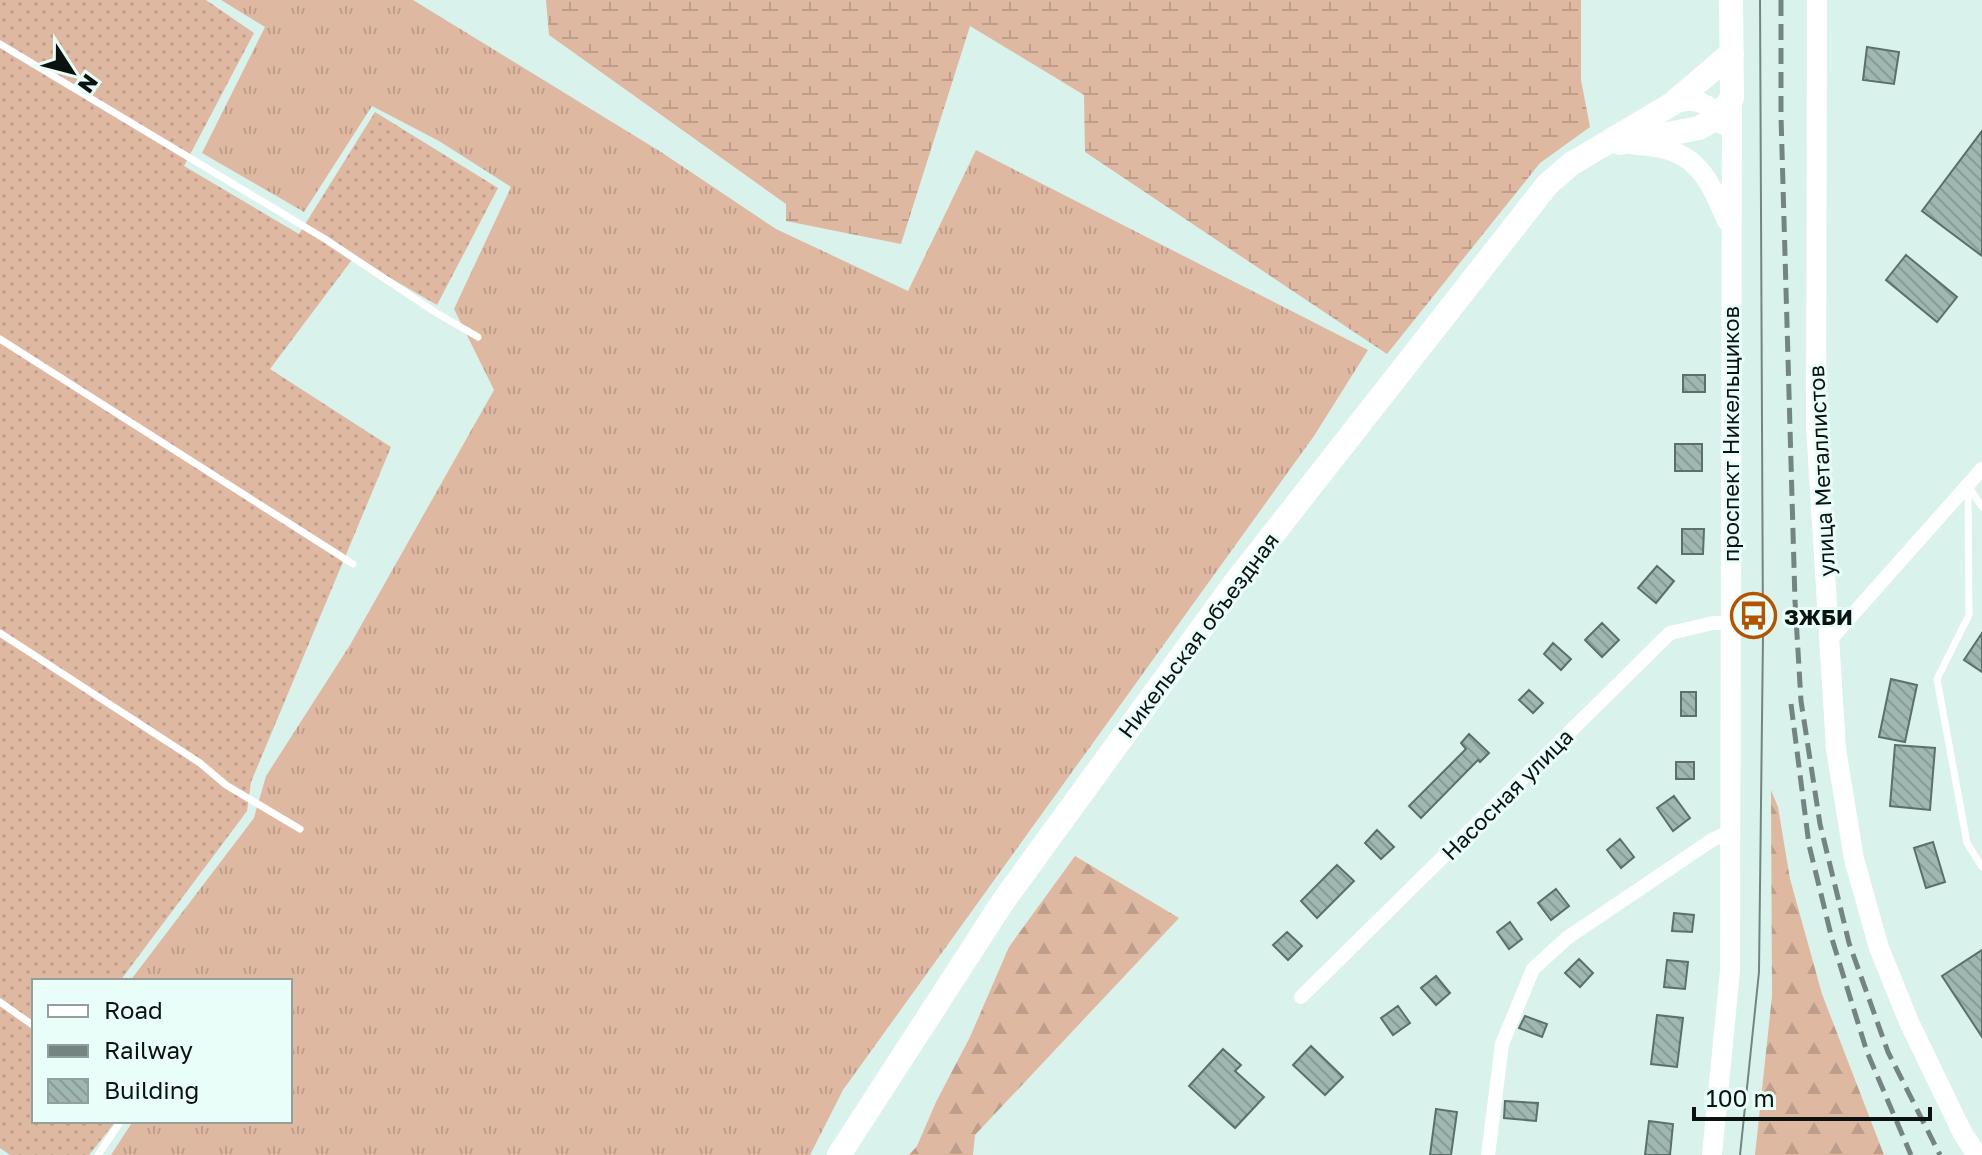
<svg xmlns="http://www.w3.org/2000/svg" width="1982" height="1155" font-family="'Golos Text',sans-serif">
	<style>
		.grass { fill: url(#grass-tufts) }
		.forest { fill: url(#forest-firs) }
		.wetland { fill: url(#wetland-marsh) }
		.garden { fill: url(#garden-dots) }
		.building { fill: url(#building-back-hatch); stroke: #5b706b; stroke-width: 2 }
		.lines { fill: none; stroke-linecap: round; stroke-linejoin: round }
		.lane { stroke: #fff; stroke-width: 7 }
		.street { stroke: #fff; stroke-width: 14 }
		.secondary { stroke: #fff; stroke-width: 20 }
		.primary { stroke: #fff; stroke-width: 24 }
		.tram { stroke: #748581; stroke-width: 2 }
		.rail { stroke: #748581; stroke-width: 5; stroke-dasharray: 16 8; stroke-linecap: butt }
		.labels { text-anchor: middle; dominant-baseline: central; stroke-width: 6; stroke-linejoin: round; paint-order: stroke }
		.street-label { font-size: 22px; fill: #0b1311; stroke: #eafef9 }
		.poi-label { font-size: 22px; font-weight: bold; fill: #0b1311; stroke: #eafef9; text-anchor: start }
	</style>
	<defs>
		<pattern id="grass-tufts" width="24" height="20" patternUnits="userSpaceOnUse" patternTransform="scale(2)"><rect width="24" height="20" fill="#dfb8a2"/><path d="M3 7l-1-3M5 7V3M7 7l1-3M15 17l-1-3M17 17v-4M19 17l1-3" fill="none" stroke="#be9d8a"/></pattern>
		<pattern id="forest-firs" width="22" height="20" patternUnits="userSpaceOnUse" patternTransform="scale(2)"><rect width="22" height="20" fill="#dfb8a2"/><path d="M5 1l3.5 6h-7zM16 11l3.5 6h-7z" fill="#be9d8a"/></pattern>
		<pattern id="wetland-marsh" width="20" height="14" patternUnits="userSpaceOnUse" patternTransform="scale(2)"><rect width="20" height="14" fill="#dfb8a2"/><path d="M1 5h8M5 5V1M11 12h8M15 12V8" fill="none" stroke="#be9d8a"/></pattern>
		<pattern id="garden-dots" width="8" height="8" patternUnits="userSpaceOnUse" patternTransform="scale(2)"><rect width="8" height="8" fill="#dfb8a2"/><path d="M2 2h.1M6 6h.1" fill="none" stroke="#be9d8a" stroke-width="1.8" stroke-linecap="round"/></pattern>
		<pattern id="building-back-hatch" width="6" height="6" patternUnits="userSpaceOnUse" patternTransform="scale(2)"><rect width="6" height="6" fill="#9fb6b1"/><path d="M-1 5l2 2M0 0l6 6M5-1l2 2" fill="none" stroke="#889c97"/></pattern>
	</defs>
	<rect width="100%" height="100%" fill="#d9f2ec"/>
	<path class="grass" d="M221,0h192l248,152 115,77 132,62 68,-141 392,200 -54,86 -471,654 -33,65h-699l22,-34h157v-140h-160l124,-163 12,-42 84,-131 144,-255 -40,-81 57,-122 -72,-46 -67,-35 -68,106 -102,-59 63,-126z"/>
	<path class="forest" d="M1771,790l7,17 12,72 32,115 62,161h-129l17,-159z
		M1075,856l104,62 -204,217 -2,20h-64l8,-9 19,-44 34,-65 39,-90z"/>
	<path class="wetland" d="M546,0h1035v80l9,47 -50,36 -153,191 -302,-202 -1,-57 -114,-69 -69,218 -115,-23v-17l-237,-169z"/>
	<path class="garden" d="M0,0h206l48,33 -70,133 115,68 76,-122 123,76 -61,117 -83,-48 -84,112 121,78 -140,335 -4,29 -127,170h-86v140h82l-27,34h-79l-10,-7z"/>
	<path class="building" d="M1867,47l32,5 -5,32 -31,-4z
		M1982,131v125l-60,-45z
		M1906,255l51,42 -20,25 -51,-42z
		M1683,375h22v17h-22z
		M1675,444h27v27h-27z
		M1682,529h22l-1,25h-21z
		M1657,566l17,15 -18,22 -18,-15z
		M1602,623l17,17 -17,17 -17,-17z
		M1982,633v39l-18,-12z
		M1553,643l18,16 -10,11 -17,-16z
		M1891,679l26,6 -12,57 -26,-5z
		M1529,690l14,13 -10,10 -14,-13z
		M1681,692h15v24h-15z
		M1469,734l20,19 -9,9 -2,-2 -57,58 -12,-12 57,-57 -5,-6z
		M1895,745l40,3 -5,62 -40,-4z
		M1676,762h18v17h-18z
		M1674,796l16,22 -17,13 -16,-23z
		M1377,830l17,17 -13,12 -16,-16z
		M1620,839l14,18 -13,11 -14,-18z
		M1933,842l12,40 -19,6 -12,-40z
		M1337,865l17,16 -37,37 -16,-17z
		M1556,889l13,17 -18,14 -13,-17z
		M1674,913l20,2 -2,17 -20,-1z
		M1510,922l12,17 -13,10 -12,-17z
		M1287,932l15,14 -14,14 -15,-15z
		M1982,950v87l-40,-61z
		M1579,959l14,14 -13,14 -15,-14z
		M1667,960l21,2 -3,27 -21,-2z
		M1436,976l14,17 -14,12 -15,-17z
		M1398,1006l12,17 -17,12 -12,-17z
		M1657,1015l26,3 -6,49 -26,-3z
		M1525,1016l22,8 -5,13 -23,-9z
		M1311,1046l32,31 -18,18 -32,-30z
		M1223,1049l18,16 -6,6 29,26 -29,31 -46,-42z
		M1505,1101l33,2 -2,18 -32,-3z
		M1436,1109l21,3 -6,43h-21z
		M1649,1121l24,3 -3,31h-25z"/>
	<g class="lines">
		<path class="lane" d="M0,44l325,195 110,73 43,25
			M0,339l353,225
			M1968,487l1,128 -32,64 30,164 15,24
			M1969,487l13,20
			M0,633l200,130 26,22 74,44
			M0,1002l34,24
			M98,1155l23,-34"/>
		<path class="street" d="M1830,640l152,-171
			M1301,997l369,-364 43,-10h16
			M1488,1155l14,-111 31,-75 34,-31 145,-98 19,-9"/>
		<path class="secondary" d="M1817,0l-1,427 20,322 18,110 25,89 30,74 54,112 14,21
			M1672,104c23,-8 41,-1 52,21
			M1635,145c58,2 71,26 92,76
			M1712,1155l18,-184 2,-872"/>
		<path class="primary" d="M1620,143l79,-15 14,-8 19,-21 -1,-99
			M839,1155l165,-255 230,-316 313,-399 24,-21 101,-60 60,-51"/>
		<path class="tram" d="M1740,1155l19,-183 4,-336 -3,-636"/>
		<path class="rail" d="M1781,0v116l14,485 6,100 19,123 29,119 39,109 52,103
			M1791,704l18,141 23,94 35,113 44,103"/>
	</g>
	<defs>
		<symbol id="bus-ring" viewBox="-11 -11 22 22"><circle r="9.5" fill="#eafef9" stroke="#b35405" stroke-width="1.5"/><path d="M-5-6H5V4H4V6H2V4H-2V6H-4V4H-5ZM-3.5-4V0h7V-4ZM-3.5 1.2v1.5H-2V1.2ZM2 1.2v1.5H3.5V1.2Z" fill="#b35405"/></symbol>
	</defs>
	<g fill-rule="evenodd">
		<use href="#bus-ring" x="1728" y="590" width="51" height="51"/>
	</g>
	<g class="labels">
		<g class="street-label">
			<text transform="translate(1730 434) rotate(-90)">проспект Никельщиков</text>
			<text transform="translate(1821 471) rotate(-93)">улица Металлистов</text>
			<text transform="translate(1198 635) rotate(-53)">Никельская объездная</text>
			<text transform="translate(1507 794) rotate(-45)">Насосная улица</text>
		</g>
		<g class="poi-label">
			<text x="1784" y="616">ЗЖБИ</text>
		</g>
	</g>
	<rect x="32" y="979" width="260" height="144" fill="#eafef9" stroke="#91a09c" stroke-width="2"/>
	<rect x="48" y="1005" width="40" height="12" fill="#ffffff" stroke="#91a09c" stroke-width="2"/>
	<text x="104" y="1019" font-size="24" fill="#0b1311">Road</text>
	<rect x="48" y="1045" width="40" height="12" fill="#748581" stroke="#91a09c" stroke-width="2"/>
	<text x="104" y="1059" font-size="24" fill="#0b1311">Railway</text>
	<rect x="48" y="1079" width="40" height="24" fill="url(#building-back-hatch)" stroke="#91a09c" stroke-width="2"/>
	<text x="104" y="1099" font-size="24" fill="#0b1311">Building</text>
	<g transform="translate(72 72) rotate(126)" stroke="#eafef9" stroke-width="6" paint-order="stroke">
	<path d="M0-6L14 30L0 20L-14 30Z" fill="#0b1311"/>
	<text y="-12" font-size="22" font-weight="bold" text-anchor="middle" fill="#0b1311">N</text>
	</g>
	<path d="M1694 1107v12h236v-12" fill="none" stroke="#0b1311" stroke-width="4"/>
	<text x="1706" y="1107" font-size="24" fill="#0b1311" stroke="#eafef9" stroke-width="6" paint-order="stroke">100 m</text>
</svg>
